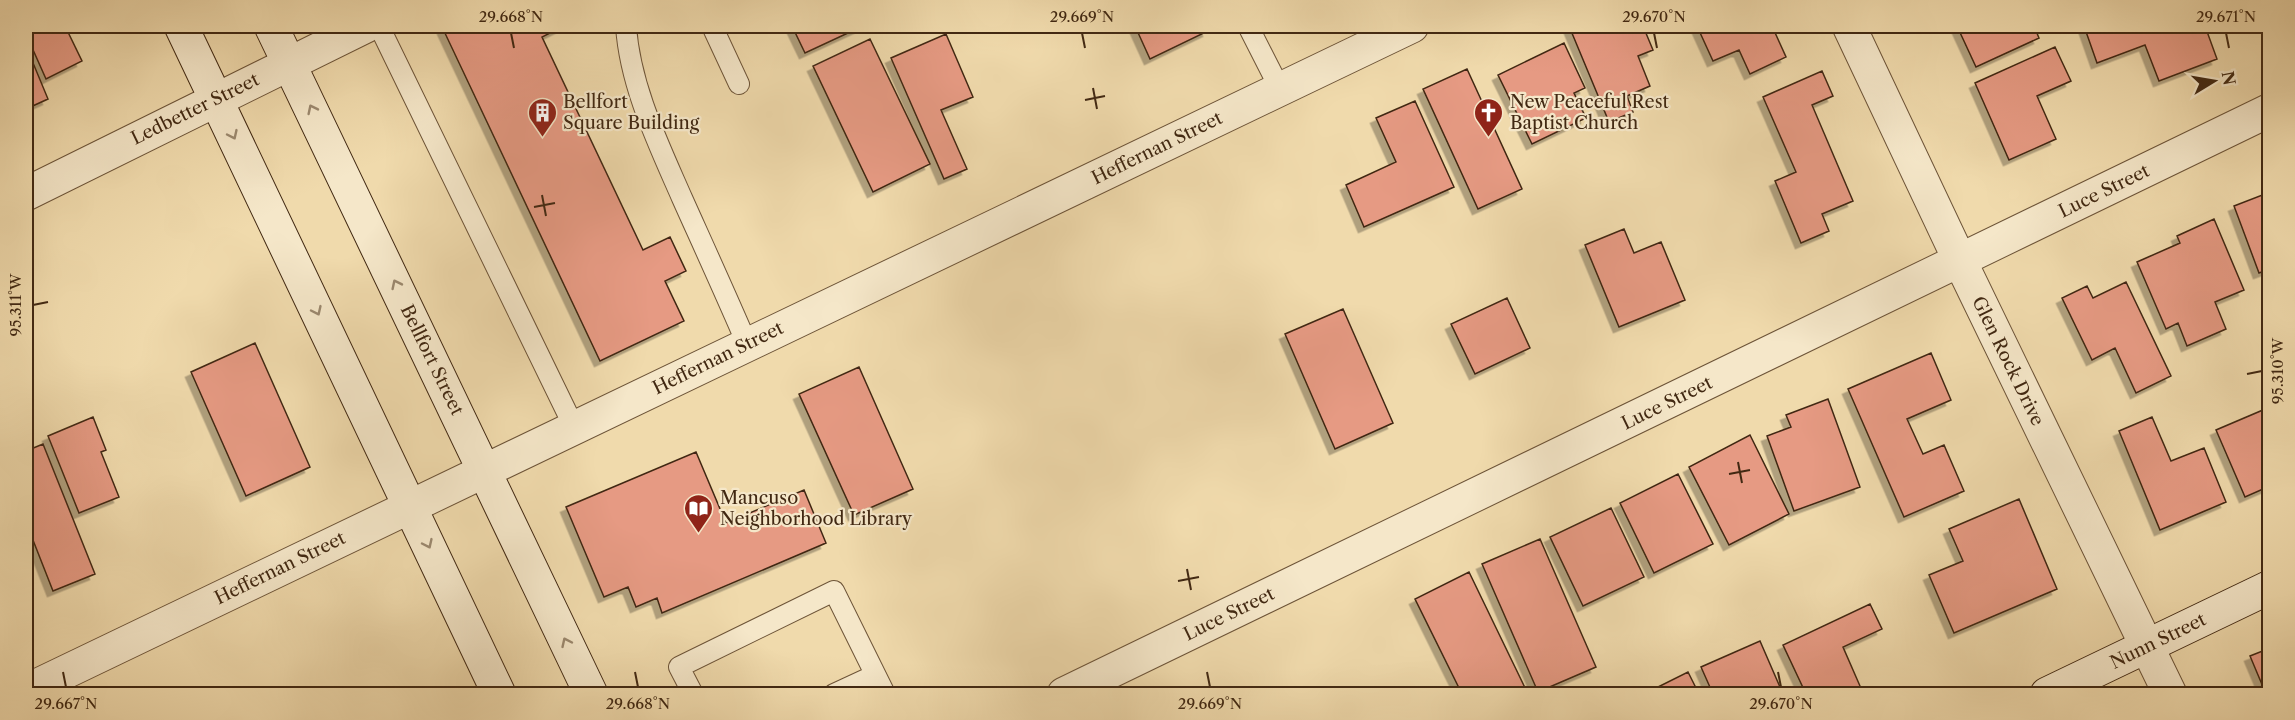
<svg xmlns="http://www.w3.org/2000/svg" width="2295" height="720" font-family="'Libre Caslon Text',serif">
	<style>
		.building { fill: #e69a83; stroke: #412812; stroke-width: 1.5; filter: url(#shadow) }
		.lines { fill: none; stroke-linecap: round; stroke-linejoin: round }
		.lane-casing { stroke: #6d5438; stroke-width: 22 }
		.street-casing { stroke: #6d5438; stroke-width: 35 }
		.secondary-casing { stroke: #412812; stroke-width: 35 }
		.lane { stroke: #f5e7c9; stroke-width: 20 }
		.street { stroke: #f5e7c9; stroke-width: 33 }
		.secondary { stroke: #f5e7c9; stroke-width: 33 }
		.oneway { stroke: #9b886e }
		.ticks { fill: none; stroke: #412812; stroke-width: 2 }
		.labels { text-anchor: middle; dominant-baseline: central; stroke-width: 4.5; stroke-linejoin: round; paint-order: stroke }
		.poi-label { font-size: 18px; fill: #412812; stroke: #f5e7c9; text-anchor: start }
		.street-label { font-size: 18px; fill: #412812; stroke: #f5e7c9 }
		.neatline { fill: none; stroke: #412812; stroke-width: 2 }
		.ticks-label { font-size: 15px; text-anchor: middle; fill: #412812 }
	</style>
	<defs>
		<filter id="shadow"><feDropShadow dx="-5.5" dy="5.5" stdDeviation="0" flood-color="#0004"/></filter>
	</defs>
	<rect width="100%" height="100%" fill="#f0daac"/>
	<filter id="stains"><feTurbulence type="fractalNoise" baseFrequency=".00333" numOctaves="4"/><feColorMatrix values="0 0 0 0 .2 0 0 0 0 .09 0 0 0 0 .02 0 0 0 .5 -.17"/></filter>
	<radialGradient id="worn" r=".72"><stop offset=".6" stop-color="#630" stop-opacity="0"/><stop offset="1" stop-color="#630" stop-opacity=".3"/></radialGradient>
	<path class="building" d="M26,26h39l17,35 -36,18 -20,-45z
		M450,26h111l1,1 -20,10 101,213 27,-13 16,34 -21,10 19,40 -84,40 -157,-332z
		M792,26h71l-58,27z
		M1135,26h70l3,5 -58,28z
		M1569,26h74l10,24 -15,6 12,30 -23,10 6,16 -24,10z
		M1697,26h75l14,31 -36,17 -11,-24 -26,11z
		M1957,26h77l5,12 -63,29z
		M2084,26h121l12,33 -58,22 -14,-36 -48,18z
		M946,34l27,63 -32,13 26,59 -23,10 -53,-121z
		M870,39l60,125 -57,28 -60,-126z
		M1564,43l21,45 -11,5 12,25 -54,26 -34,-69z
		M26,46l22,53 -22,10z
		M2055,47l16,34 -34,15 19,43 -47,21 -34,-77z
		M1467,69l55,120 -44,20 -55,-120z
		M1822,71l11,25 -21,9 41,96 -31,13 7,17 -28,12 -26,-62 21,-9 -33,-75z
		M1415,101l39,86 -90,40 -18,-42 50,-23 -20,-44z
		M2270,192v77l-11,4 -25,-67z
		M2214,219l30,71 -29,12 11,27 -39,17 -9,-23 -12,6 -29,-67 43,-19 -3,-7z
		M1624,229l10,24 27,-11 24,58 -66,27 -34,-82z
		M2126,282l45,94 -35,17 -21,-45 -23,12 -30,-62 25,-12 6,12z
		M1507,298l23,50 -55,26 -24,-50z
		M1343,309l50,114 -58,26 -50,-115z
		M255,343l55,124 -64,29 -55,-124z
		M1931,353l20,47 -44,19 16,35 21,-9 20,46 -60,26 -56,-128z
		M859,367l54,122 -59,26 -55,-121z
		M1828,399l32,88 -66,24 -27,-75 24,-9 -5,-12z
		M2270,407v79l-25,11 -29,-67z
		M93,417l13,33 -5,2 18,45 -40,16 -31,-77z
		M2152,417l19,44 33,-13 22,54 -66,28 -41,-99z
		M1750,435l39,79 -60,31 -40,-78z
		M43,444l52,130 -42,17 -24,-61 -3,1v-80z
		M696,452l30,71 78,-33 22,53 -164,70 -5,-15 -21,9 -8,-20 -24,10 -38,-90z
		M1678,474l35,70 -59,29 -34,-70z
		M2019,499l38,90 -103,44 -25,-58 34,-14 -14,-32z
		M1611,508l33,69 -61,29 -33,-69z
		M1540,539l56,128 -58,25 -56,-128z
		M1469,572l59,122h-66l-47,-95z
		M1870,604l12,25 -39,18 17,39 -19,8h-35l-23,-49z
		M1760,641l23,53h-70l-12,-27z
		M2270,648v46h-4l-16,-38z
		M1688,672l11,22h-55z"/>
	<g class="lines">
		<defs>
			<path id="lane" d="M379,26l195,401
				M626,26c4,60 32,117 56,172 22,49 44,97 65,146
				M712,26l27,58
				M1248,26l32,63
				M693,694l-14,-27 155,-76 51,103
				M834,694l41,-19"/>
			<path id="street" d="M1849,26l111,235 210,433
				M26,194l340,-168
				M26,691l1386,-665
				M1064,694l1206,-584"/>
			<path id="secondary" d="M181,26l318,668
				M271,26l320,668
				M2047,694l223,-107"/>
		</defs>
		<use href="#lane" class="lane-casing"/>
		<use href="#street" class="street-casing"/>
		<use href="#secondary" class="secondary-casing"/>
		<use href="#lane" class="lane"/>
		<use href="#street" class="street"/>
		<use href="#secondary" class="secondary"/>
	</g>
	<defs><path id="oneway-chevron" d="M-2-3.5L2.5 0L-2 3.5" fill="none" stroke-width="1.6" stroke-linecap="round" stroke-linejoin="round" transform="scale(1.5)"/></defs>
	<g class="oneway">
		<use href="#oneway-chevron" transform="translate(312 109) rotate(-116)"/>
		<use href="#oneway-chevron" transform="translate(233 135) rotate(65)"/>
		<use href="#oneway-chevron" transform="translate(396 284) rotate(-116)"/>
		<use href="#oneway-chevron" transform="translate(317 311) rotate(65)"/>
		<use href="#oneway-chevron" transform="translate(428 544) rotate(65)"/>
		<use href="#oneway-chevron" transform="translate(566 642) rotate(-115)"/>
	</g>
	<path class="ticks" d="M511,33l3,15M1082,33l3,15M1654,33l3,15M2226,33l3,15M1093,88l4,21M1085,100l20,-4M542,195l4,21M534,207l21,-4M33,305l15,-3M2247,374l15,-3M1738,462l4,21M1729,474l21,-4M1187,569l4,21M1178,581l21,-4M63,672l3,15M635,672l3,15M1207,672l3,15M1778,672l3,15"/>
	<defs>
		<symbol id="building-pin" viewBox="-11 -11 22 30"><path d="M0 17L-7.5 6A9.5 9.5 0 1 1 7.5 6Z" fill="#8f2418" stroke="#f5e7c9"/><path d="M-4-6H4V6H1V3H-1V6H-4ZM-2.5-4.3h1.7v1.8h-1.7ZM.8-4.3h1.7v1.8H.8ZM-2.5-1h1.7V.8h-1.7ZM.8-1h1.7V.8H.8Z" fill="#fff"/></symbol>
		<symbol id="church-pin" viewBox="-11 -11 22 30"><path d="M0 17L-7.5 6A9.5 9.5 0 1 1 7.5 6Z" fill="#8f2418" stroke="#f5e7c9"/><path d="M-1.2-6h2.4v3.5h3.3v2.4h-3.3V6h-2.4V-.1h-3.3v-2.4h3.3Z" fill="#fff"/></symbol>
		<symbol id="library-pin" viewBox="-11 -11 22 30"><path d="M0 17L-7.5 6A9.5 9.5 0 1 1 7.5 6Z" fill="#8f2418" stroke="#f5e7c9"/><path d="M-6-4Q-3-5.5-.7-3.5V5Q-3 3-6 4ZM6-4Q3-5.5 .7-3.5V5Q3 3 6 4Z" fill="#fff"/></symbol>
	</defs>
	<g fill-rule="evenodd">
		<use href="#building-pin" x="526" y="96" width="33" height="45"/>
		<use href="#church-pin" x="1472" y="96" width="33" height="45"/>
		<use href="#library-pin" x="682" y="492" width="33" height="45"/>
	</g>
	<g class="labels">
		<g class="poi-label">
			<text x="563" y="102">Bellfort<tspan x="563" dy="21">Square Building</tspan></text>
			<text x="1510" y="102">New Peaceful Rest<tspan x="1510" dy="21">Baptist Church</tspan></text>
			<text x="720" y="498">Mancuso<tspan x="720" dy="21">Neighborhood Library</tspan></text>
		</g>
		<g class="street-label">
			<text transform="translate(195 109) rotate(-26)">Ledbetter Street</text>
			<text transform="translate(1157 148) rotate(-26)">Heffernan Street</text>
			<text transform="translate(2104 191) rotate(-26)">Luce Street</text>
			<text transform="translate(718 358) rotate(-26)">Heffernan Street</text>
			<text transform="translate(432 360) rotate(64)">Bellfort Street</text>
			<text transform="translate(2008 361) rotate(64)">Glen Rock Drive</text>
			<text transform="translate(1667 403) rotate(-26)">Luce Street</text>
			<text transform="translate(280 568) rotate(-26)">Heffernan Street</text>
			<text transform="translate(1229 614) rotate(-26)">Luce Street</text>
			<text transform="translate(2158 641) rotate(-26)">Nunn Street</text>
		</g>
	</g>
	<rect width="2295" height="720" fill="none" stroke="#f0daac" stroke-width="66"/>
	<g transform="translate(2214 81) rotate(79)" stroke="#f5e7c9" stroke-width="4.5" paint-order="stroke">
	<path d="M0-4.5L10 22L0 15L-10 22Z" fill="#412812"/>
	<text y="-9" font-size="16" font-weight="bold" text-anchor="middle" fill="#412812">N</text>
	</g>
	<rect x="33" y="33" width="2229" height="654" class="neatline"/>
	<g class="ticks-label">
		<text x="511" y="22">29.668°N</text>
		<text x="1082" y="22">29.669°N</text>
		<text x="1654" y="22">29.670°N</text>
		<text x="2226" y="22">29.671°N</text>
		<text transform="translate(16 305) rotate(-90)" y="5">95.311°W</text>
		<text transform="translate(2278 371) rotate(-90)" y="5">95.310°W</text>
		<text x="66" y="709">29.667°N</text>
		<text x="638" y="709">29.668°N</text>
		<text x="1210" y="709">29.669°N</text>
		<text x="1781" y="709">29.670°N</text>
	</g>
	<rect width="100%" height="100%" filter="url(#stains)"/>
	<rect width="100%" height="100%" fill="url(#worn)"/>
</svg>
